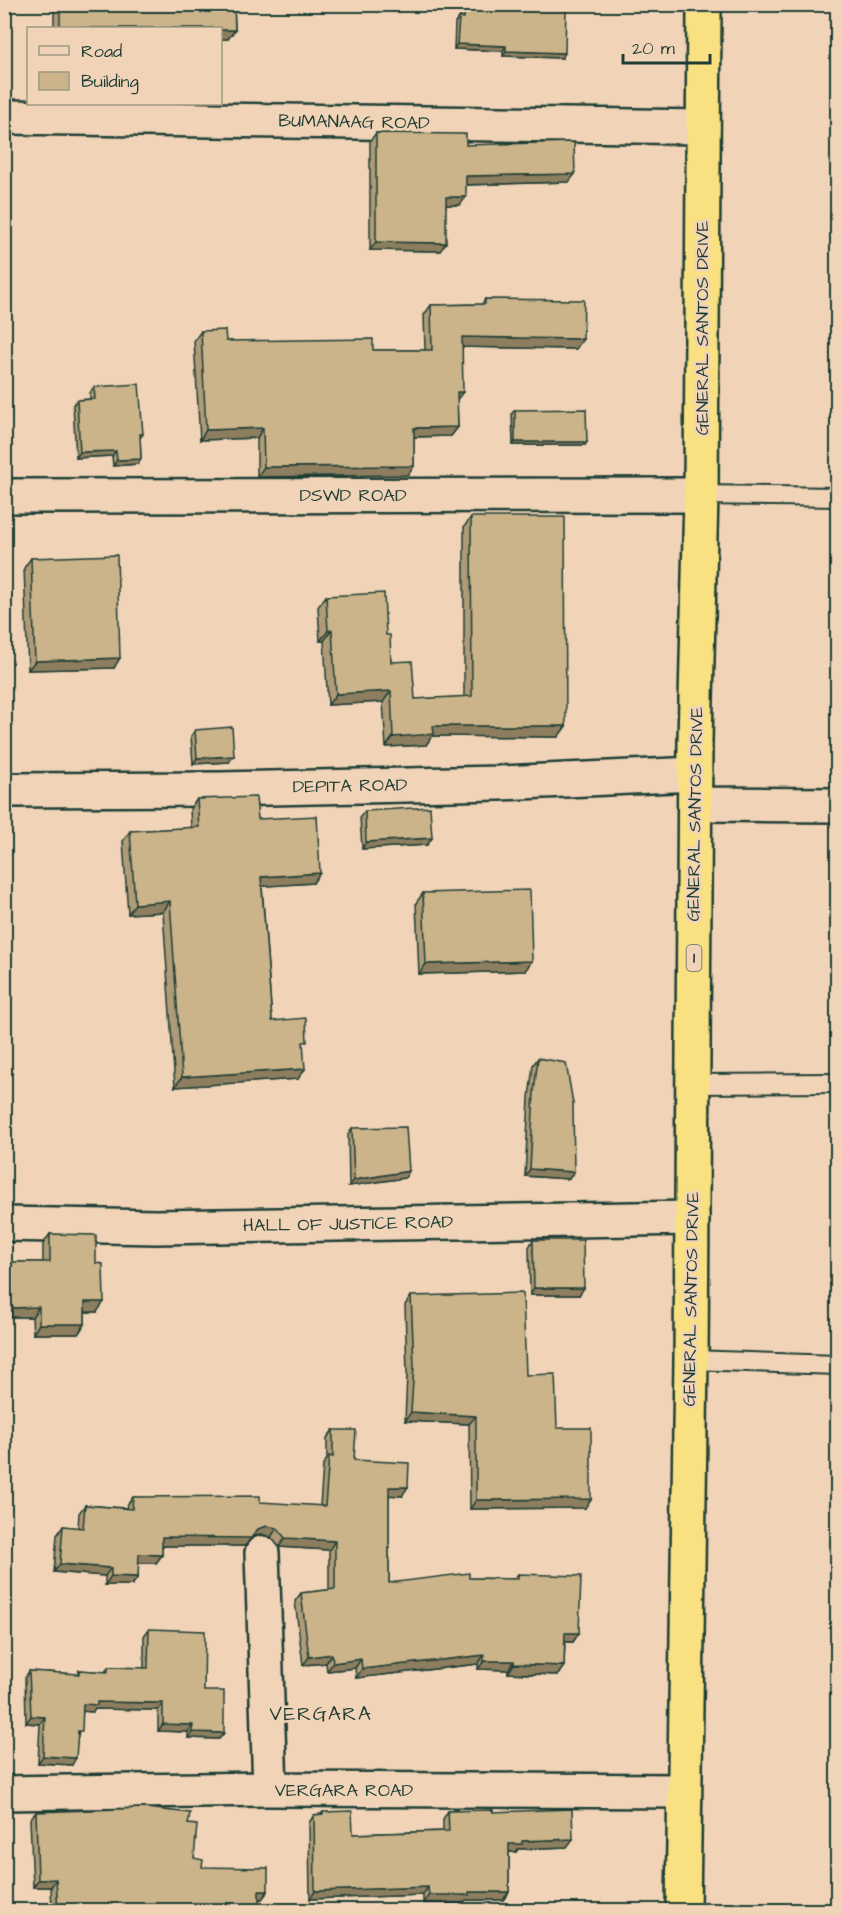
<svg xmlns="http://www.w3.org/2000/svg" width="842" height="1915" font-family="'Architects Daughter',sans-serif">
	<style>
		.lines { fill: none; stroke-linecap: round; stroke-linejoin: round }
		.service-casing { stroke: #1f3d34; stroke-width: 22 }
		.minor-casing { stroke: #1f3d34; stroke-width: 38 }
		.tertiary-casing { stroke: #1f3d34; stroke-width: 38 }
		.trunk-casing { stroke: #1f3d34; stroke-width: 38 }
		.service { stroke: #f1d4b7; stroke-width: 18 }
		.minor { stroke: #f1d4b7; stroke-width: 33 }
		.tertiary { stroke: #f1d4b7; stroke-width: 33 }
		.trunk { stroke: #f9e181; stroke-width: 33 }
		.wall { fill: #af9b77; stroke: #1f3d34; stroke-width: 1.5 }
		.shaded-wall { fill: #8e7e61; stroke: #1f3d34; stroke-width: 1.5 }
		.building { fill: #cbb48a; stroke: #1f3d34; stroke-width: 1.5 }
		.labels { text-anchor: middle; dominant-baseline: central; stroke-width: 5; stroke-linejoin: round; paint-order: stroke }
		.shield { fill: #f1d4b7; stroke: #5e6a5b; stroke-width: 1.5 }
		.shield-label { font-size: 16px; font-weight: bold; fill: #1f3d34 }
		.street-label { font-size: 18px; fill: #1f3d34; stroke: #f1d4b7 }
		.neighbourhood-label { font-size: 20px; letter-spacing: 1.5px; fill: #1f3d34; stroke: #f1d4b7 }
	</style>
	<rect width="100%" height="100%" fill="#f1d4b7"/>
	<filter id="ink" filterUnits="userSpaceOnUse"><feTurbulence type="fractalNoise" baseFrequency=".0167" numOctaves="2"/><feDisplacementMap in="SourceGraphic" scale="12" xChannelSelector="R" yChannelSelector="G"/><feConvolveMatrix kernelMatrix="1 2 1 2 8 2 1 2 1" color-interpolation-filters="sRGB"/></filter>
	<g filter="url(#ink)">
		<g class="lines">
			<defs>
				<path id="service" d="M701,495l137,2
					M693,1084l145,-1
					M691,1360l147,5"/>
				<path id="minor" d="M4,117l699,10
					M4,496l697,-1
					M4,1224l152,3 536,-9
					M262,1553l8,236
					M4,1793l266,-4 413,2"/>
				<path id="tertiary" d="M4,790l217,-1 278,-6 196,-9
					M695,804l143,1"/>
				<path id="trunk" d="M683,1910l8,-550 4,-619 6,-246 3,-491"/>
			</defs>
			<use href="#service" class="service-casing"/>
			<use href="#minor" class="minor-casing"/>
			<use href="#tertiary" class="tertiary-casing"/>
			<use href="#trunk" class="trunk-casing"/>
			<use href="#service" class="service"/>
			<use href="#minor" class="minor"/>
			<use href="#tertiary" class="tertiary"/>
			<use href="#trunk" class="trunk"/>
		</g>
		<path class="wall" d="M54,4h180l1,26 -7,9h-8v-11h-166z
			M461,4h97l4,54 -59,-2v-5l-49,-2 1,-26 4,-5h1z
			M376,133l90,12 103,37 -103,3 -6,20h-14l-6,46 -70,-1v-109z
			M485,299l91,50 -114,-2 -5,53 1,27 -7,9 -37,1v29l-6,9 -151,2v-39l-57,2 -6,-99 7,-10 25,10 147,9h52l-1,-35 7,-10 51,-1z
			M94,387l49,47 -3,4 1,21 -3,5 -25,2 -1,-10 -36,2 -3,-53 4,-5 13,-1v-6z
			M515,410l72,32 -2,3h-72l-1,-32z
			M471,517l95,209 -8,11 -126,-1 -6,9 -40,2 -3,-45 -55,3 -4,-64h-4l-2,-34 8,-11 60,39 5,27 24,37 49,-2v-170z
			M31,558l83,110 -86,2 -4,-102z
			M195,730l34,32 -36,2 -2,-28z
			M197,799l61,20 55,64 -51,3 10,135 31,27 -5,31 -123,8 -12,-175 -35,2 -5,-73 7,-10 61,-3 -1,-19z
			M365,811l67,27 -5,7 -65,4 -2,-32z
			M423,893l102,78 -106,3 -3,-71z
			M538,1058l31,121 -44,-3 4,-78 4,-33z
			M352,1128l57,43 -4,7 -56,8 -1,-52z
			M50,1234l47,78h-12v12l-7,10h-45l-1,-17h-28v-50l4,-5h35v-18z
			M533,1240l46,55h-49l-1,-48z
			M411,1296l115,79 31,53 28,80 -115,1 -1,-85 -64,-3 2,-47 -2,-69z
			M333,1430l21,30 48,36 -13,-1v88l80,-5 45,1 4,-5 61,59 -6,9h-8l-1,24 -6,9 -50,-2v-3l-30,-1v-5l-122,14 -1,-10 -28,3 -1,-8 -23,2 -8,-64 6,-8 28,-3v-40l-50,-3 -8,-10 -10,-3 -9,3 -7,9h-83v9l-6,8h-18v14l-6,8h-27v-9l-51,-4 3,-37 6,-9 15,2 1,-15 6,-8 41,3 1,-3 6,-8 187,9 3,-41 4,-6v-21z
			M837,1480v60h-5v-53z
			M149,1629l55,62 20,42 -5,6 -31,-1v-6l-30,-1v-21l-63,-1 -2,3 -10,-1 -11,54 -34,-2 2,-39 -14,-1 -1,-45 4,-7 48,3 2,-4 26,2 3,-5 36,1v-32z
			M448,1811l45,1 74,35 -49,2 -2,3h-7v40l-6,8h-37l-3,3h-40v-8l-113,4 -1,-76 5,-8 7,-1 2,-2 30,22 90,-3v-12z
			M36,1812l152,12 6,34 8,9 66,24 -6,8h-3v12h-207l-1,-24h-18l-3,-68z"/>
		<path class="shaded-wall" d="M220,30h15l-7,9h-8z
			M457,44l49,2 -3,5 -49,-2z
			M506,51l59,2 -3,5 -59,-2z
			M575,174l-6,8 -109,3 6,-9z
			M446,197h20l-6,8h-20z
			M376,242l70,1 -6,8 -70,-1z
			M462,337l121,2 -7,10 -121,-2z
			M457,392h6l-7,9z
			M458,427l-7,9 -44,1 7,-9z
			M263,428l-6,10 -57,2 6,-10z
			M515,442h72l-2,3h-72z
			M116,451l-4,5 -36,2 4,-6z
			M141,459l-3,5 -25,2 4,-6z
			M414,466l-6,9 -151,2 7,-10z
			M332,630l-8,11h-4l8,-10z
			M120,658l-6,10 -86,2 7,-9z
			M391,691l-8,11 -55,3 8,-11z
			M433,726h133l-8,11 -126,-1 -6,9 -40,2 7,-10z
			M234,756l-5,6 -36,2 4,-6z
			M432,838l-5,7 -65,4 4,-7z
			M320,873l-7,10 -59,4 7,-10z
			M170,901l-7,11 -35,2 7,-10z
			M532,961l-7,10 -106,3 7,-10z
			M305,1069l-7,10 -123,8 7,-10z
			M530,1169l44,3 -5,7 -44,-3z
			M409,1171l-4,7 -56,8 5,-6z
			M534,1288h50l-5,7h-49z
			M85,1302h19l-7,10h-19z
			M39,1307l-7,10h-28v-3l5,-6z
			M39,1324h46l-7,10h-45z
			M411,1412l65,4 -7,8 -64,-3z
			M389,1487h19l-6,9 -19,-1z
			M591,1499l-6,9 -115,1 6,-9z
			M267,1526l10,2 -6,9 -10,-3 -9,3 -7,9h-89l6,-9 96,-8z
			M837,1533v7h-5z
			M285,1538l50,3 -6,9 -50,-3z
			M139,1554l23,1 -6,8h-23z
			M60,1564l51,4 -6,8 -51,-4z
			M111,1576l27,1 -6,8h-27z
			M565,1633h14l-6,9 -14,-1z
			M332,1654l-6,9 -23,2 6,-8z
			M484,1655l-6,9 -122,14 6,-9z
			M361,1659l-6,9 -28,3 6,-8z
			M484,1661h30l-6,9 -30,-1z
			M514,1664l50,2 -6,9 -50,-2z
			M97,1702l66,1 -5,7 -63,-1 -2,3 -14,-1 4,-7z
			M31,1716l14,1 -5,7 -14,-1z
			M163,1724l30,1 -5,7 -30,-1z
			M192,1732l32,1 -5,6 -31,-1z
			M43,1756l33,2 -4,7 -34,-2z
			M573,1839l-6,8 -49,2 -2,3h-13l6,-8 13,-3z
			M56,1879l-5,8h-18l5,-7z
			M428,1887l-5,8 -113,4 5,-8z
			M259,1891h9l-6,8h-8z
			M469,1892h40l-6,8h-37l-3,3h-40l6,-8z"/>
		<path class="building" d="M60,4h174l1,26h-15v-2h-160z
			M464,4h94v4h8l-1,45 -59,-2v-5l-49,-2 2,-26h5z
			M376,133l90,1v11l108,-3 1,32 -109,2v21h-20v46l-70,-1z
			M485,299l99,1 -1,39 -121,-2 1,55h-6l1,35 -44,1v38l-150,1 -1,-39 -57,2 -5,-99 24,-1 1,11 147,-2v11h59l-1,-45 54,-1z
			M139,384l4,50h-3l1,25 -24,1 -1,-9 -36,1 -3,-52 18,-1 -1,-12z
			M586,409l1,33h-72v-32z
			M471,517h94l1,209h-133l1,8 -41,3 -2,-46 -55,3 -4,-64 -4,1 -2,-35 58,-3 2,42h4l1,27 21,-1 3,38 57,-3z
			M117,555l3,103 -85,3 -4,-103z
			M232,727l2,29 -37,2 -2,-28z
			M256,797l2,22 59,-3 3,57 -59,4 11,144 34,-3 1,24h-4l2,27 -123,8 -12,-176 -35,3 -5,-73 69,-4 -2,-28z
			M430,807l2,31 -66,4 -1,-31z
			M530,890l2,71 -106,3 -3,-71z
			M538,1058l28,5 7,40 1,69 -44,-3 4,-77z
			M406,1127l3,44 -55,9 -2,-52z
			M50,1234l46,1v28l7,1 1,38h-19v22h-46v-17l-30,1 -1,-46h42z
			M533,1240h50l1,48h-50z
			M523,1293l3,82 29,-1 2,54h34v71l-115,1v-84l-65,-4 3,-47 -3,-69z
			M333,1430h23l-2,30 55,3 -1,24h-19v96l80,-10v5l49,1v-5l63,2 -2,57h-14l-1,33 -50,-2v-3h-30v-6l-122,14 -1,-10 -28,4 -1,-9 -23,3 -8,-64 34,-4v-48l-50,-3 -8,-10 -10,-2 -9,3 -7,9 -89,-1v18l-23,-1 -1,23 -27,-1v-8l-51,-4 3,-38 20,2 2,-23 47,4 1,-12 127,-1v6l65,4 4,-50 4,1z
			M149,1629l56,2 -1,60h20v42l-32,-1 1,-7 -30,-1v-21l-66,-1v3l-14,-1 -1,27h-4l-2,27 -33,-2 2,-39 -14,-1 -2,-45 50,3v-4l29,2v-5l40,1z
			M146,1808l44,5 -2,11 9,1 -3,33 9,2 -1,7 66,1v23h-9v20h-201l-2,-32 -18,1 -2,-68z
			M572,1809l1,30 -51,2v3h-13v48h-40v3h-40l-1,-8 -113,4 -1,-76 9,-1v-2l29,-1 1,23 96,-3 -1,-20 45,-1v2z"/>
	</g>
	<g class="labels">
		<rect class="shield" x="686.5" y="945" width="15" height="26" rx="4.5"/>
		<g class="shield-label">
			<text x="694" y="958">1</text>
		</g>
		<g class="street-label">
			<text transform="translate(354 122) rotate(1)">BUMANAAG ROAD</text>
			<text transform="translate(702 328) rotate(-90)">GENERAL SANTOS DRIVE</text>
			<text x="353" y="495">DSWD ROAD</text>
			<text transform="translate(350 786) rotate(-1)">DEPITA ROAD</text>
			<text transform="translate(695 814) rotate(-89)">GENERAL SANTOS DRIVE</text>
			<text transform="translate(348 1224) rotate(-1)">HALL OF JUSTICE ROAD</text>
			<text transform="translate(691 1299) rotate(-89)">GENERAL SANTOS DRIVE</text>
			<text x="344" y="1790">VERGARA ROAD</text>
		</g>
		<g class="neighbourhood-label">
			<text x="321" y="1714">VERGARA</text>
		</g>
	</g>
	<rect width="842" height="1915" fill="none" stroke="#f1d4b7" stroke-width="24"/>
	<rect x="12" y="12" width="818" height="1891" fill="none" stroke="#1f3d34" stroke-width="2" filter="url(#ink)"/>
	<rect x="27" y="27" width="195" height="78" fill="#f1d4b7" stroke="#9d9883" stroke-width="1.5"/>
	<rect x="39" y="46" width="30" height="9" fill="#f1d4b7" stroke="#9d9883" stroke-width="1.5"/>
	<text x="81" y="57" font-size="18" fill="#1f3d34">Road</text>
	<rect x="39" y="72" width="30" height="18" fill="#cbb48a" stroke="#9d9883" stroke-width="1.5"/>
	<text x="81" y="87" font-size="18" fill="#1f3d34">Building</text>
	<path d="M623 54v9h87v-9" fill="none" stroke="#1f3d34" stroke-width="3"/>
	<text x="632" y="54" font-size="18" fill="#1f3d34" stroke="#f1d4b7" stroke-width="4.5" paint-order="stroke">20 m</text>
</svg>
